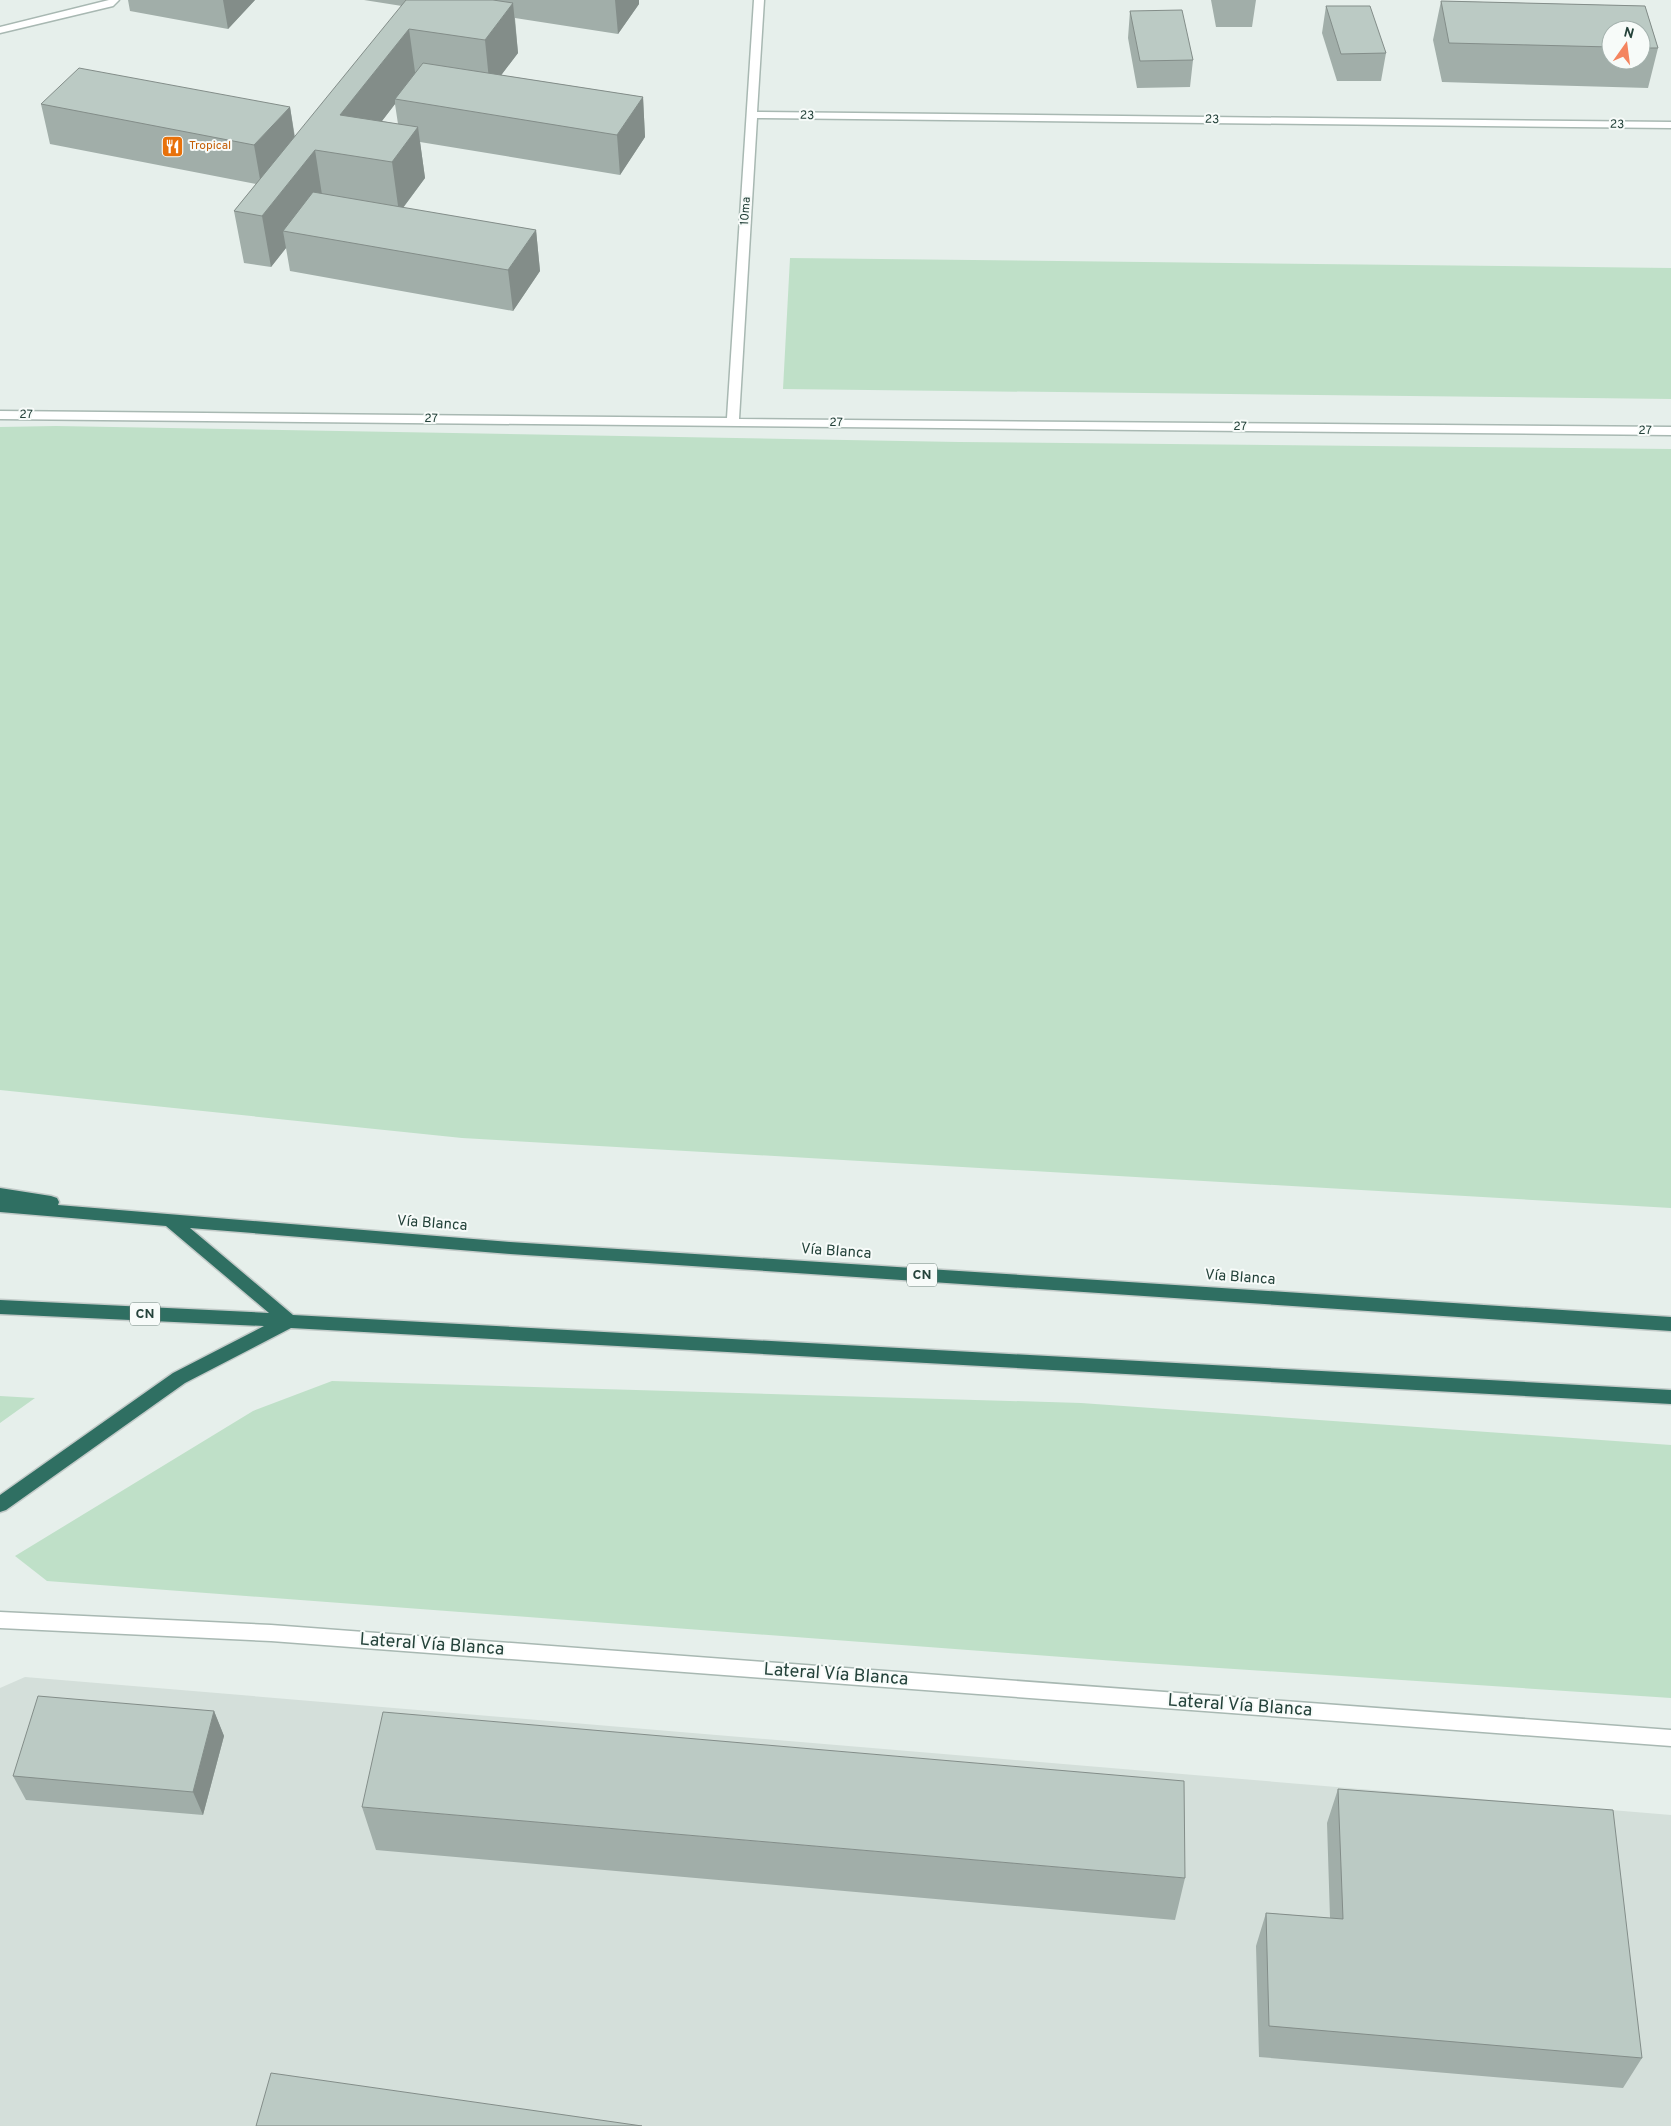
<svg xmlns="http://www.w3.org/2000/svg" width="1671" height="2126" font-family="Overpass,sans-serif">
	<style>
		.built { fill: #d4dfda }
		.green { fill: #bfe0c8 }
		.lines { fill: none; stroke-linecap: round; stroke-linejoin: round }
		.minor-casing { stroke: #a8b8b2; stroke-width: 3 }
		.highway-casing { stroke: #c2cac8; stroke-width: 3 }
		.minor { fill: #fff; fill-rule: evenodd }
		.highway { fill: #2f6f62; fill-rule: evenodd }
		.wall { fill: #a1aea9; fill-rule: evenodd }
		.shaded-wall { fill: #838d89 }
		.building { fill: #bbcac4; stroke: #838d89 }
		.labels { text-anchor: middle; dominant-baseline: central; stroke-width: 4; stroke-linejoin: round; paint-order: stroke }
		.far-street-label { font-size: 12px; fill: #24423a; stroke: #f7fbf9 }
		.far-food-label { font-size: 12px; fill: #c56008; stroke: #f7fbf9; text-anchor: start }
		.shield { fill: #f7fbf9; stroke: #637a73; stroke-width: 1 }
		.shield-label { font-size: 14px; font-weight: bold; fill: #24423a }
		.street-label { font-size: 15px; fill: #24423a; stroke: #f7fbf9 }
		.near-street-label { font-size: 18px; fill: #24423a; stroke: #f7fbf9 }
	</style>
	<rect width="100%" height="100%" fill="#e6efeb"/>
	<path class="built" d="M25,1677l1646,138v311h-1671v-438z"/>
	<path class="green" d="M790,258l881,10v131l-888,-10z
		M56,426l903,16 712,7v759l-1209,-70 -462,-48v-663z
		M332,1381l749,22 590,42v253l-542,-36 -1082,-81 -32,-25 238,-145z
		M0,1396l35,2 -35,25z"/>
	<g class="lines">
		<defs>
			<path id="minor" d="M109,0h10l-6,6 -113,27v-6z
				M754,0h10l-7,112 914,10v6l-914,-10 -18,301 932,8v8l-1671,-16v-8l727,7z
				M0,1612l271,13 1400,105v16l-1400,-105 -271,-13z"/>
			<path id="highway" d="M0,1188l51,8 6,2 2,4 -1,3 452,37 1161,75v14l-1161,-77 -320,-26 103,87 1378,75v14l-1380,-76 -106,55 -179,127 -6,2v-17l173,-122 91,-47 -264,-12v-14l269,13 -103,-87 -166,-14z"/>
		</defs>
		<use href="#minor" class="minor-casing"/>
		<use href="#highway" class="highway-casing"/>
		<use href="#minor" class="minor"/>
		<use href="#highway" class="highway"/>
	</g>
	<path class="wall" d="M128,0h127l-27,29 -98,-18z
		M364,0h275v4l-21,30 -103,-16 3,35 -17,22 142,22 2,40 -25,38 -200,-33 5,36 -22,30 133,22 4,41 -27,40 -223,-40 -4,-23 -15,19 -27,-4 -10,-52 22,-27 -206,-40 -9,-40 249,3 5,30 107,-131zM395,104l3,20 -16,-3z
		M1211,0h45l-4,27h-36z
		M1441,1l204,5 13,42 -10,40 -206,-6 -9,-42zM1611,30h30v30h-30z
		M1326,6l60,47 -5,28h-44l-15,-48z
		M1130,11l63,49 -3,27 -53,1 -9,-50z
		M214,1711l10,25 -21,79 -177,-15 -13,-24z
		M1338,1789l304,269 -19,30 -364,-31 -3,-111 10,-33 64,5 -3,-95z
		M362,1807l823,71 -10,42 -799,-70z"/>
	<path class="shaded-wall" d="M223,0h32l-27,29z
		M615,0h24v4l-21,30z
		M513,3l5,50 -28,37 -5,-50z
		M409,29l7,50 -21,20v5l-40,52 -15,-41z
		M643,97l2,40 -25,38 -3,-40z
		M290,107l6,40 -35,38 -7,-40z
		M418,127l7,51 -26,35 -7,-51z
		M315,150l8,51 -40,30 3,17 -15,19 -9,-51z
		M536,230l4,41 -27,40 -5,-41z
		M214,1711l10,25 -21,79 -10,-23z"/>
	<path class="building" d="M406,0h87l20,3 -28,37 -76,-11 -69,86 78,12 -26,35 -77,-12 -53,66 -28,-5z
		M1441,1l204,5 13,42h-17v-18h-30v17l-162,-4z
		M1326,6h44l16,47 -45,1z
		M1182,10l11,50 -53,1 -10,-50z
		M423,63l220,34 -26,38 -222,-36z
		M79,68l211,39 -36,38 -213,-41z
		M313,192l223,38 -28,40 -225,-39z
		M38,1696l176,15 -21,81 -180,-16z
		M383,1712l801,69 1,97 -823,-71z
		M1338,1789l275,21 29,248 -373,-32 -3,-113 77,6z
		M271,2073l371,53h-386z"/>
	<defs>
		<symbol id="restaurant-square" viewBox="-11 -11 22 22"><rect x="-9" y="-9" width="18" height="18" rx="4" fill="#e8710a" stroke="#f7fbf9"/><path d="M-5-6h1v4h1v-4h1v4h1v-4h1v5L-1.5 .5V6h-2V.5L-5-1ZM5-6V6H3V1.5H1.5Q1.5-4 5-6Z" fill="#fff"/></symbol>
	</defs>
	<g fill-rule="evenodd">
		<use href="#restaurant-square" x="160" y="134" width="25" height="25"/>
	</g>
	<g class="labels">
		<g class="far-street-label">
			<text transform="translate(807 116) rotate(1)">23</text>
			<text transform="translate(1212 120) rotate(1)">23</text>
			<text transform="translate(1617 125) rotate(1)">23</text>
			<text transform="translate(746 211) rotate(-86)">10ma</text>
			<text transform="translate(26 415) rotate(1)">27</text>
			<text transform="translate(431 419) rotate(1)">27</text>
			<text transform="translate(836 423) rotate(1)">27</text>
			<text transform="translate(1240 427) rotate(1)">27</text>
			<text transform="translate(1645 431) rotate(1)">27</text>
		</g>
		<g class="far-food-label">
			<text x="189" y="146">Tropical</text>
		</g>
		<g class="shield">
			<rect x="907" y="1263.5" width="30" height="23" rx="4"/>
			<rect x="130" y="1302.5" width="30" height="23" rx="4"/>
		</g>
		<g class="shield-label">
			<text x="922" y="1275">CN</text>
			<text x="145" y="1314">CN</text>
		</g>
		<g class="street-label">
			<text transform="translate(432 1224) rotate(4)">Vía Blanca</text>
			<text transform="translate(836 1252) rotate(4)">Vía Blanca</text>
			<text transform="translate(1240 1278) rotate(4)">Vía Blanca</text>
		</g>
		<g class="near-street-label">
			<text transform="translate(432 1645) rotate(4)">Lateral Vía Blanca</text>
			<text transform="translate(836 1675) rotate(4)">Lateral Vía Blanca</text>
			<text transform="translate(1240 1706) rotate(4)">Lateral Vía Blanca</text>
		</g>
	</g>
	<g transform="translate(1626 45) rotate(14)"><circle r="24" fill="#f7fbf9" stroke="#a3b1ad"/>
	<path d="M0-4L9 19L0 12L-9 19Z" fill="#f4845f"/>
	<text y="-8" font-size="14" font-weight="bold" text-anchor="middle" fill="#24423a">N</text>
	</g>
</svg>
